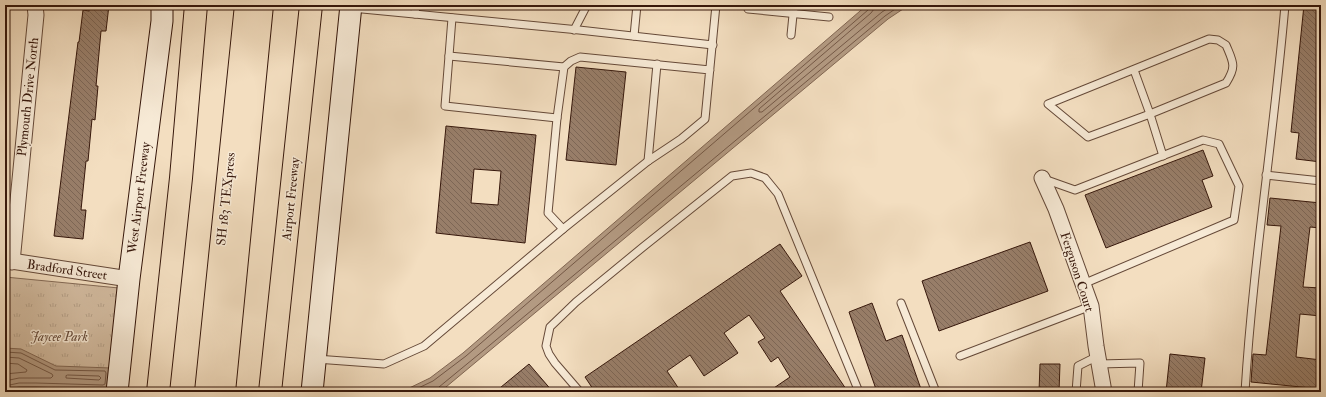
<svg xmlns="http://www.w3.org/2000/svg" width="1326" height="397" viewBox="0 0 1326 397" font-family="'IM FELL Double Pica',serif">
<defs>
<pattern id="grass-tufts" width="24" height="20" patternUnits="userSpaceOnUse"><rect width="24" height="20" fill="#d3bca1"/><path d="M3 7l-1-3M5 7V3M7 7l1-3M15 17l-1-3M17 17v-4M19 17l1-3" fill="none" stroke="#b6a189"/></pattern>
<pattern id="building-back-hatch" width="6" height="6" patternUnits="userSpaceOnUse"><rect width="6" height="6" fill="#987e69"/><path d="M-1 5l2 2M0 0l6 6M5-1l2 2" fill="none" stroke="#7d6655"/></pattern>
</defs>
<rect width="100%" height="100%" fill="#f3dec0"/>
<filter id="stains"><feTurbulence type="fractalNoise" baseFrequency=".005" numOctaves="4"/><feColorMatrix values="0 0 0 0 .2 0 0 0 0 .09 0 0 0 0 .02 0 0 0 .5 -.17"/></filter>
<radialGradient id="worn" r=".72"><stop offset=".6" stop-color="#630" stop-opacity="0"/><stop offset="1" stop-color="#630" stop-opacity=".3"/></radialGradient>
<!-- grass -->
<polygon fill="url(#grass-tufts)" stroke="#846a56" points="5,277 119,288 108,392 5,392"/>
<!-- water -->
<g fill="#b39a82" stroke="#816652">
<polygon points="867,5 909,5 888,19 440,392 401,392 430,378 463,353"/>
<polygon points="5,348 21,349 56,366 111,368 108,390 36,387 19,387 5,390"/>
</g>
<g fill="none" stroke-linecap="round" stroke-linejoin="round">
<!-- shore -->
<g stroke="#745846" stroke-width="1">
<polyline points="874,5 874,9 871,13 759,109 759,112 762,112 882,12 893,5"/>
<polyline points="5,352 21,353 55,370 105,371 106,373 105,384 103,385 36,383 19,383 5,386"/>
<polyline points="5,357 19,358 52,374 53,376 51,378 19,378 5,381"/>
<polyline points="5,363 18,364 27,370 26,372 5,374"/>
<polygon points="68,375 99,376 101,378 99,380 66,378 66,376"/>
<polyline points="410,392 433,381 466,356 868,10 869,5"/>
<polyline points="438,392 439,387 484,350 885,16 901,5"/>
</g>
</g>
<!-- building -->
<g fill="url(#building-back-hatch)" stroke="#36170b" fill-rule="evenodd">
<polygon points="89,5 109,5 106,31 101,31 96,86 98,86 95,120 92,119 88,161 86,161 81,210 86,210 83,239 54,236 78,42 79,42 83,10 89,11"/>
<polygon points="1304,5 1321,5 1321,96 1317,135 1321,135 1321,162 1296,159 1299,133 1291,132"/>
<polygon points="576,67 626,72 616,165 566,160"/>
<path d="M446 126 536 135 525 243 436 233ZM474 169 501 171 498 205 471 203Z"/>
<polygon points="1203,150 1213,176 1202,180 1212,207 1106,248 1085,195"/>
<polygon points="1270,198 1321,203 1321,228 1310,227 1303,287 1321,288 1321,316 1300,314 1296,357 1321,360 1321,389 1251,382 1253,354 1266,355 1281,226 1267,225"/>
<polygon points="1030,242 1048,291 939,331 922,281"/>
<polygon points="780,244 802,276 780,291 848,392 768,392 790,377 778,357 771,362 758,342 765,338 749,315 724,333 738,353 704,376 690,355 667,371 681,392 595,392 585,377"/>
<polygon points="872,303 886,341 902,335 922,392 877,392 849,312"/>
<polygon points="1170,354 1205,358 1201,392 1166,392"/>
<polygon points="529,364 553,392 495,392"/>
<polygon points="1040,364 1060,364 1059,392 1039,392"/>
</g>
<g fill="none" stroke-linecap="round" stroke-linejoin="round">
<!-- lane casing -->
<g stroke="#654938" stroke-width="9">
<g id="lane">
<polyline points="352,8 579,30 713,45"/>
<polyline points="748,9 829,17"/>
<polyline points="415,14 416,5"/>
<polyline points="452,18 445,106 557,118"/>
<polyline points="574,30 587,5"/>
<polyline points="791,35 794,5"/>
<polyline points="634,36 637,5"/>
<polyline points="449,56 564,67"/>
<polyline points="710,70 580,57 571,61 564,67 557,118 548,213 563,229 648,161 681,139 705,119 716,5"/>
<path d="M1134 70 1150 114 1226 83C1237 66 1233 62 1226 45L1218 40 1209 39 1048 104 1088 137 1150 114 1163 156"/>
<polyline points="648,161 657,64"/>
<polyline points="1266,175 1321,181"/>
<polyline points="1044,179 1075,190 1203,140 1219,144 1239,186 1234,220 1083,284"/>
<polyline points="901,303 936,392"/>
<polyline points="960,356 1091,306"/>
<polyline points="316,359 384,364 424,346 563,229"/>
<polyline points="1099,364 1140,363 1138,392"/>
<polyline points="580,392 555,363 549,354 546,346 550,327 576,302 643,247 732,176 751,173 765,178 778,194 859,392"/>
<polyline points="1076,392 1078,366 1098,356"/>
<path d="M1245 392C1253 262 1274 134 1285 5"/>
</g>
</g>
<!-- street casing -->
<g stroke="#654938" stroke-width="17">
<g id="street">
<polyline points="1042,178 1056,209 1091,306 1096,346 1104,392"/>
<polyline points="5,260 129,279"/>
<polyline points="12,262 36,15 35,5"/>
</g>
</g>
<!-- secondary casing -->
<g stroke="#36170b" stroke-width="23">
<g id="secondary">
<polyline points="117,392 129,279 162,21 162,5"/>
<polyline points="312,392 351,5"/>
</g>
</g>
<!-- highway casing -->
<g stroke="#36170b" stroke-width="24">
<g id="highway">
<polyline points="158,392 181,178 196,5"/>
<polyline points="206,392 246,5"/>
<polyline points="224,392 262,5"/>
<polyline points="270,392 311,5"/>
</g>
</g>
<!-- lane -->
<use href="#lane" stroke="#f7ead6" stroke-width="7"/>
<!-- street -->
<use href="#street" stroke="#f7ead6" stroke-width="15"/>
<!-- secondary -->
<use href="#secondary" stroke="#f7ead6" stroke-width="21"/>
<!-- highway -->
<use href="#highway" stroke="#f3dec0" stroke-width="22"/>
</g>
<g text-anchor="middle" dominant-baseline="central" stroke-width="3" stroke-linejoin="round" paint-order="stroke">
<!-- street labels -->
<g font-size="13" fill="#36170b" stroke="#f7ead6">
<text transform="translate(28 97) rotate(-84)">Plymouth Drive North</text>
<text transform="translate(139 198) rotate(-83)">West Airport Freeway</text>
<text transform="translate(226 199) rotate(-84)">SH 183 TEXpress</text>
<text transform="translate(291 199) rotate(-84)">Airport Freeway</text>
<text transform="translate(67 270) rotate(8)">Bradford Street</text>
<text transform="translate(1077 272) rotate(72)">Ferguson Court</text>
</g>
<!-- park labels -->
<g font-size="13" font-style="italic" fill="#654938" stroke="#f7ead6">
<text x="59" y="337">Jaycee Park</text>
</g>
</g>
<!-- margin -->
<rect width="1326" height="397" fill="none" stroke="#f3dec0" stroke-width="20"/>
<rect x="6" y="6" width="1314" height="385" fill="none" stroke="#36170b" stroke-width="2"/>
<rect x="10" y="10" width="1306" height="377" fill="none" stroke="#36170b"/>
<rect width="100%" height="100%" filter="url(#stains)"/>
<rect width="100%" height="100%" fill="url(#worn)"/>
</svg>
